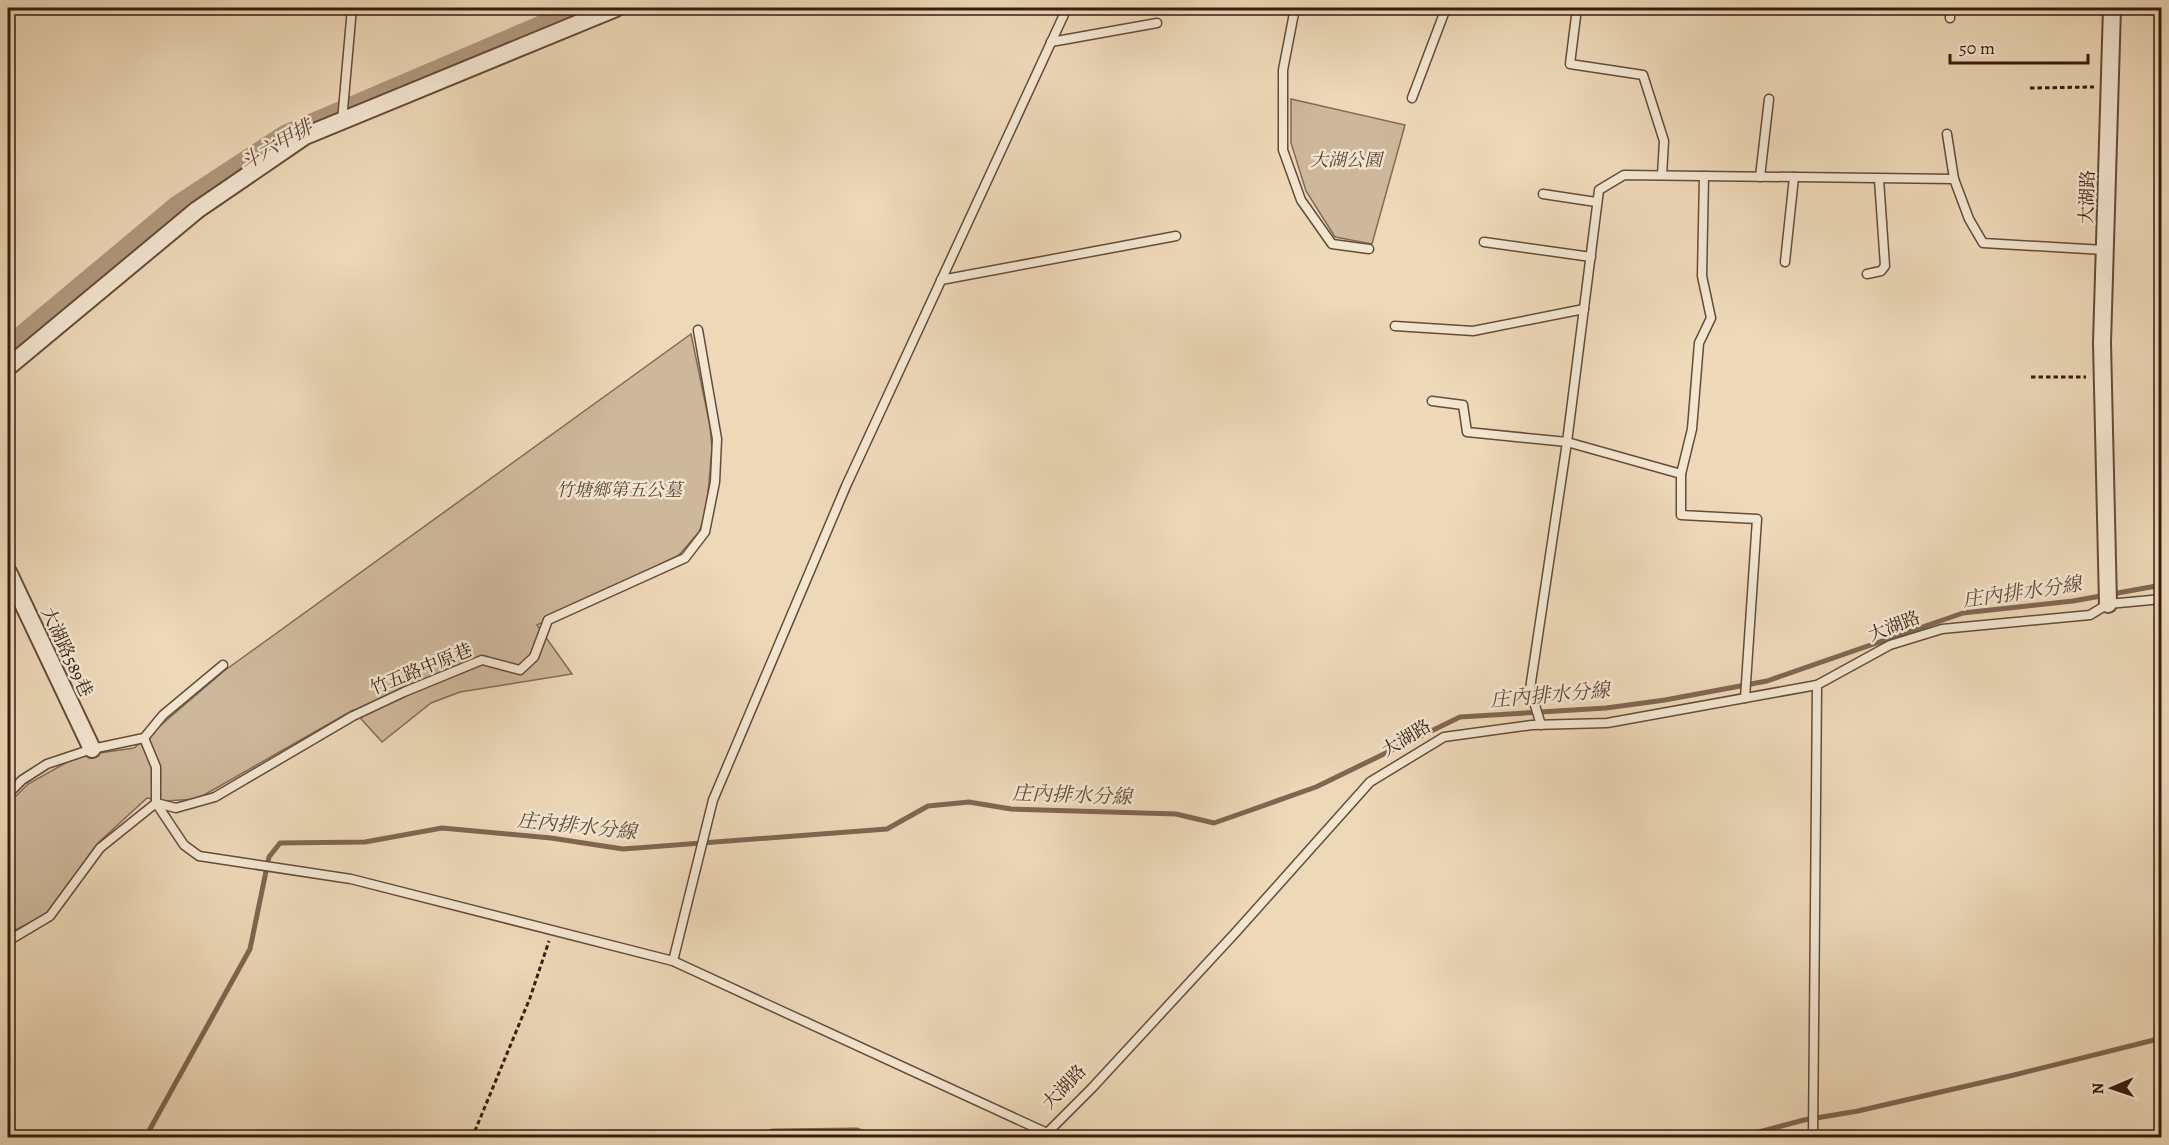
<svg xmlns="http://www.w3.org/2000/svg" width="2169" height="1145" viewBox="0 0 2169 1145" font-family="Alegreya,'Noto Serif TC',serif">
<rect width="100%" height="100%" fill="#edd8b8"/>
<filter id="stains"><feTurbulence type="fractalNoise" baseFrequency=".00333" numOctaves="4"/><feColorMatrix values="0 0 0 0 .2 0 0 0 0 .09 0 0 0 0 .02 0 0 0 .5 -.17"/></filter>
<radialGradient id="worn" r=".72"><stop offset=".6" stop-color="#630" stop-opacity="0"/><stop offset="1" stop-color="#630" stop-opacity=".3"/></radialGradient>
<!-- green -->
<g fill="#ceb89b" stroke="#846a54" stroke-width="1.5">
<polygon points="1291,99 1405,125 1372,244 1335,237 1306,191 1291,143"/>
<polygon points="691,334 710,426 712,449 706,514 699,532 679,555 537,625 572,674 460,692 431,703 382,742 353,710 197,799 165,801 147,798 98,843 48,913 8,934 8,804 28,784 78,756 134,748 224,671"/>
</g>
<g fill="none" stroke-linecap="round" stroke-linejoin="round">
<!-- stream -->
<g stroke="#806651" stroke-width="5">
<polyline points="145,1138 250,949 269,857 280,843 365,842 442,828 551,838 623,849 887,829 928,806 969,802 1011,809 1176,814 1214,823 1316,787 1460,717 1606,708 1665,700 1767,681 1963,613 2073,601 2162,585"/>
<polyline points="740,1138 773,1131 857,1130 881,1138"/>
<polyline points="1736,1138 1804,1120 1858,1111 2010,1076 2162,1038"/>
</g>
<!-- canal -->
<polyline stroke="#b0987e" stroke-width="20" points="8,347 178,205 285,135 582,8"/>
<!-- service casing -->
<g stroke="#664b38" stroke-width="11">
<g id="service">
<polyline points="1295,8 1283,70 1283,150 1301,200 1332,244 1369,249"/>
<polyline points="1577,8 1570,64 1643,75 1664,141 1662,175"/>
<polyline points="1950,8 1950,18"/>
<polyline points="1051,42 1157,23"/>
<polyline points="1412,98 1446,8"/>
<polyline points="342,121 352,8"/>
<polyline points="1947,134 1954,179"/>
<polyline points="1704,176 1702,276 1711,318 1699,343 1692,429 1681,474 1681,515 1757,519 1745,698"/>
<polyline points="1760,177 1769,99"/>
<polyline points="1543,194 1596,202"/>
<polyline points="1484,242 1591,257"/>
<polyline points="1785,262 1794,177"/>
<polyline points="1867,274 1881,271 1885,266 1879,179"/>
<polyline points="941,280 1176,236"/>
<polyline points="1395,326 1473,331 1584,309"/>
<polyline points="1432,401 1463,405 1467,432 1567,442 1681,474"/>
<polyline points="1541,725 1530,689 1567,442 1599,190 1624,175 1954,179 1969,219 1983,243 2104,250"/>
<polyline points="144,738 156,767 156,803 184,845 199,856 351,879 673,961 1047,1133"/>
<polyline points="8,794 22,780 47,764 92,749 144,738 163,715 223,665"/>
<polyline points="8,941 50,916 100,848 156,803 176,808 215,797 353,716 404,692 482,660 520,670 534,657 548,620 685,558 705,532 715,482 717,439 698,330"/>
<polyline points="673,961 713,800 846,486 1067,8"/>
<polyline points="1042,1138 1092,1088 1236,932 1370,782 1444,737 1532,725 1607,723 1817,685 1890,645 1942,629 2090,615 2108,604 2162,599"/>
<polyline points="1813,1138 1817,685"/>
</g>
</g>
<!-- minor casing -->
<g stroke="#664b38" stroke-width="20">
<g id="minor">
<polyline points="8,367 197,210 305,136 616,8"/>
<polyline points="8,572 92,749"/>
<polyline points="2108,604 2102,343 2112,8"/>
</g>
</g>
<!-- path -->
<g stroke="#391c0e" stroke-width="3" stroke-dasharray="4.5 3" stroke-linecap="butt">
<polyline points="2030,88 2094,87"/>
<polyline points="2031,377 2086,377"/>
<polyline points="472,1138 530,998 549,941"/>
</g>
<!-- service -->
<use href="#service" stroke="#f3e6d1" stroke-width="8"/>
<!-- minor -->
<use href="#minor" stroke="#f3e6d1" stroke-width="16"/>
</g>
<g text-anchor="middle" dominant-baseline="central" stroke-width="5" stroke-linejoin="round" paint-order="stroke">
<!-- park labels -->
<g font-size="18" font-style="italic" fill="#5e4331" stroke="#f3e6d1">
<text x="1346" y="160">大湖公園</text>
<text x="619" y="490">竹塘鄉第五公墓</text>
</g>
<!-- street labels -->
<g font-size="18" fill="#391c0e" stroke="#f3e6d1">
<text transform="translate(2087 197) rotate(-88)">大湖路</text>
<text transform="translate(1894 626) rotate(-21)">大湖路</text>
<text transform="translate(67 652) rotate(65)">大湖路589巷</text>
<text transform="translate(421 669) rotate(-22)">竹五路中原巷</text>
<text transform="translate(1406 738) rotate(-31)">大湖路</text>
<text transform="translate(1064 1087) rotate(-46)">大湖路</text>
</g>
<!-- water labels -->
<g font-size="20" font-style="italic" fill="#634735" stroke="#f3e6d1">
<text transform="translate(276 145) rotate(-30)">斗六甲排</text>
<text transform="translate(2022 592) rotate(-8)">庄內排水分線</text>
<text transform="translate(1550 695) rotate(-5)">庄內排水分線</text>
<text transform="translate(1072 795) rotate(2)">庄內排水分線</text>
<text transform="translate(577 826) rotate(6)">庄內排水分線</text>
</g>
</g>
<!-- margin -->
<rect width="2169" height="1145" fill="none" stroke="#edd8b8" stroke-width="30"/>
<rect x="9" y="9" width="2151" height="1127" fill="none" stroke="#391c0e" stroke-width="3"/>
<rect x="15" y="15" width="2139" height="1115" fill="none" stroke="#391c0e" stroke-width="1.5"/>
<!-- north arrow -->
<g transform="translate(2112 1088) rotate(268)" stroke="#f3e6d1" stroke-width="4.5" paint-order="stroke">
<path d="M0-4.5L10 22L0 15L-10 22Z" fill="#391c0e"/>
<text y="-9" font-size="16" font-weight="bold" text-anchor="middle" fill="#391c0e">N</text>
</g>
<!-- scale -->
<path d="M1950 54v9h138v-9" fill="none" stroke="#391c0e" stroke-width="3"/>
<text x="1959" y="54" font-size="18" fill="#391c0e" stroke="#f3e6d1" stroke-width="4.5" paint-order="stroke">50 m</text>
<rect width="100%" height="100%" filter="url(#stains)"/>
<rect width="100%" height="100%" fill="url(#worn)"/>
</svg>
